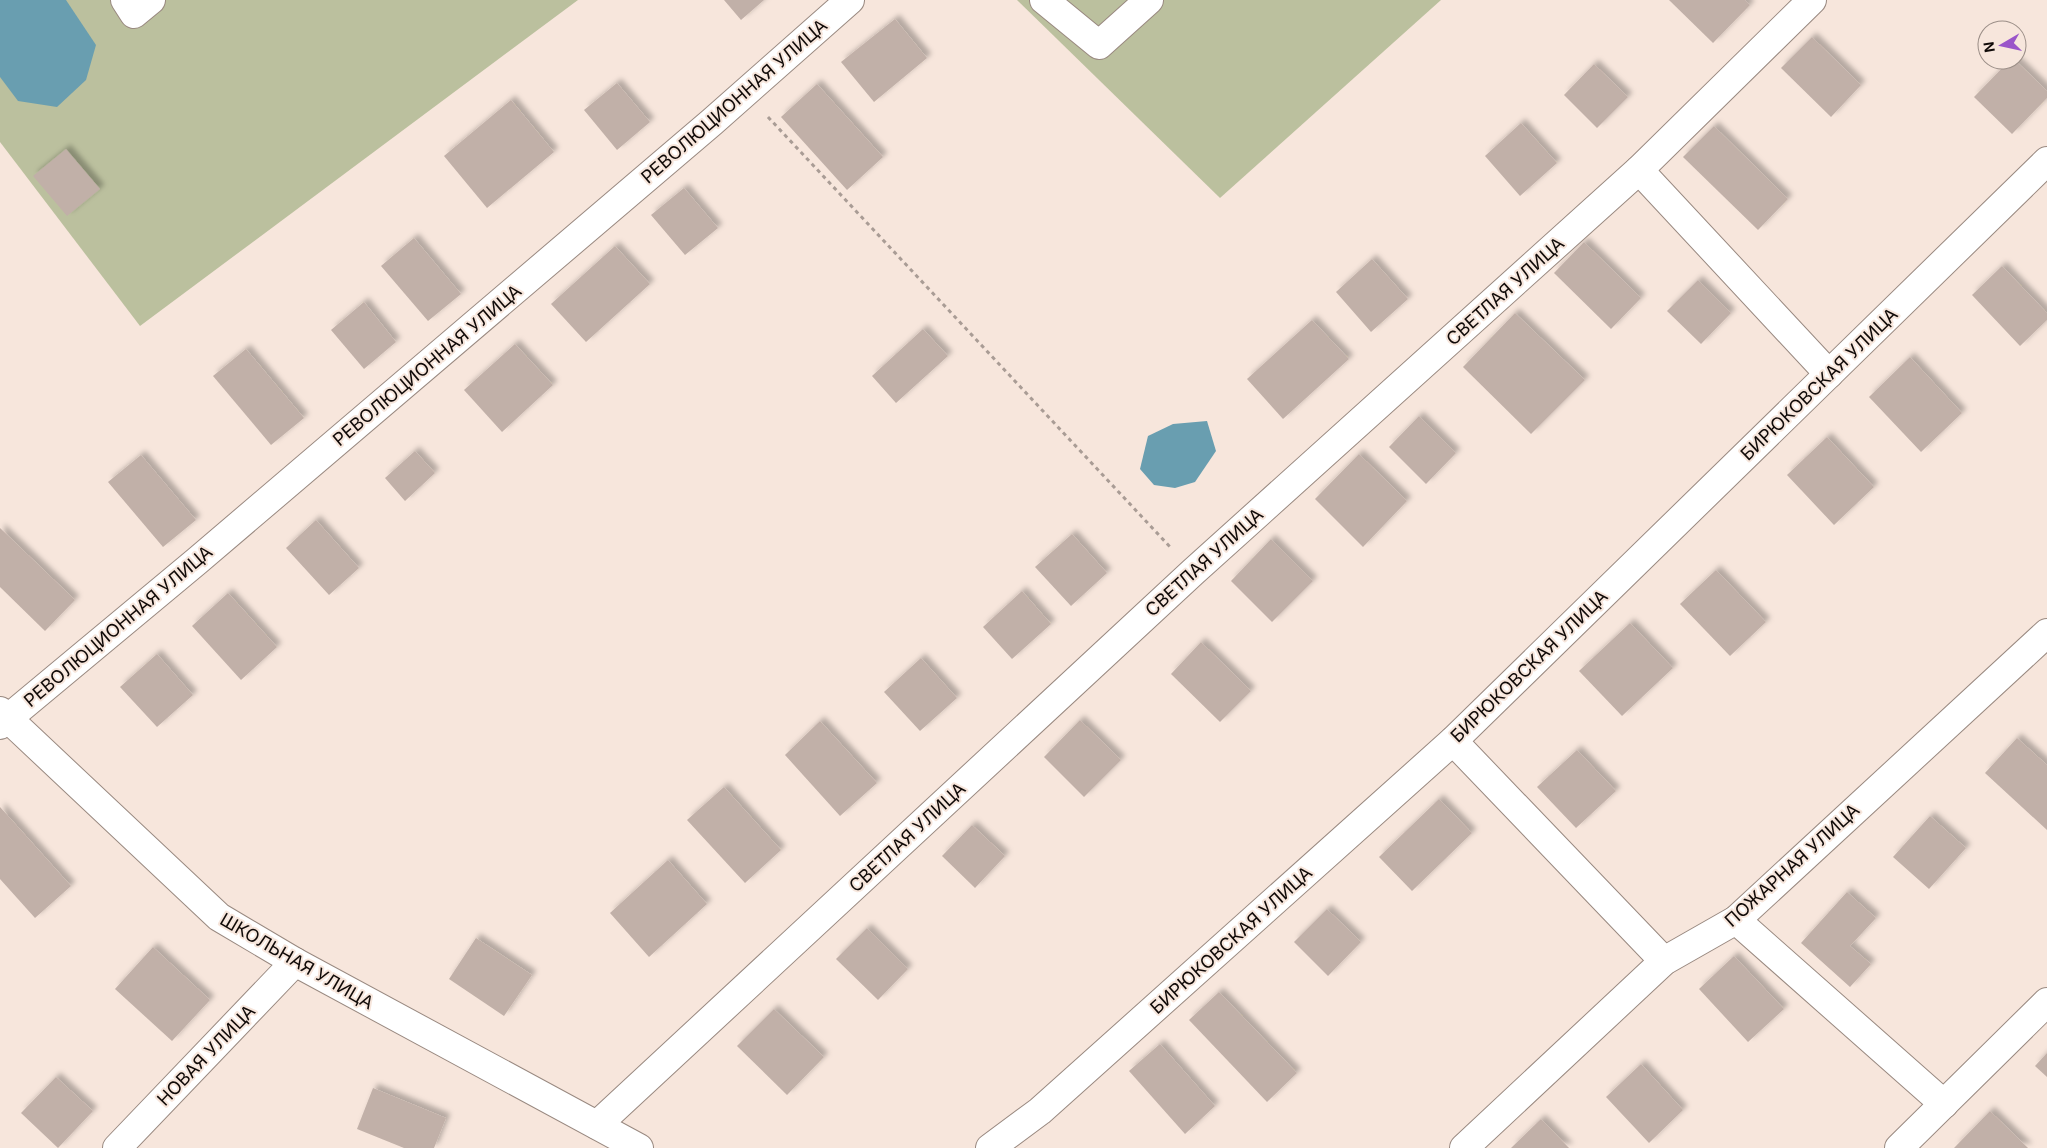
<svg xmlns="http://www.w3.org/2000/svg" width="2047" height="1148" viewBox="0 0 2047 1148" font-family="Inter,sans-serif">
<defs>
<filter id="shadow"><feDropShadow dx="4.5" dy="-4.5" stdDeviation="2.5" flood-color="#0004"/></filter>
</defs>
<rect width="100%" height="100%" fill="#f7e6dc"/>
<!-- green -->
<g fill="#bbc09e">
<polygon points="0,0 578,0 140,326 0,142"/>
<polygon points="1017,0 1441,0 1220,198"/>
</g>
<!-- water -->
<g fill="#699eb0">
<polygon points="0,0 66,0 96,45 86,80 57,107 18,101 0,77"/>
<polygon points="1207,421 1216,451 1195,482 1175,488 1154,485 1140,469 1148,436 1173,424"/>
</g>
<!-- building -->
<g fill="#c1b0a8" filter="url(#shadow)">
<polygon points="724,0 764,0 741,20"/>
<polygon points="1669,0 1745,0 1750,5 1713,43"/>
<polygon points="895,19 927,58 874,102 841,62"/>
<polygon points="1812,37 1861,85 1831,117 1781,68"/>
<polygon points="2010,60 2015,60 2047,91 2047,98 2012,134 1974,97"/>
<polygon points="1594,64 1628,97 1597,128 1564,95"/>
<polygon points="617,83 650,122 617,150 584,110"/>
<polygon points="817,84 883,157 847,190 781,117"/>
<polygon points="511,100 554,152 487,208 444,156"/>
<polygon points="1521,123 1557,163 1520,196 1485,156"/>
<polygon points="1714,126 1788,199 1758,230 1683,157"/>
<polygon points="66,149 100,189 67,216 33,176"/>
<polygon points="684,188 718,228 685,255 651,215"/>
<polygon points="414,238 461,294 428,321 381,266"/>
<polygon points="1584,242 1641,298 1611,329 1554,273"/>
<polygon points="615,246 650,284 586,342 551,304"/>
<polygon points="1372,259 1408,299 1371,332 1336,292"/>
<polygon points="2002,266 2047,313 2047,320 2020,346 1972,295"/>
<polygon points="1698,280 1731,313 1701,344 1667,311"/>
<polygon points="364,302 396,342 364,369 331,330"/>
<polygon points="1515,313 1585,380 1531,434 1463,367"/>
<polygon points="1312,320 1349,359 1283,419 1247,379"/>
<polygon points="923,329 948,356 896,403 872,376"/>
<polygon points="515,344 553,385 502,432 464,390"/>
<polygon points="246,349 304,418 271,445 213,376"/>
<polygon points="1910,357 1962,413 1921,452 1869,397"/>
<polygon points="1419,416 1456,453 1426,484 1389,447"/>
<polygon points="1827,437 1874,487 1834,525 1787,475"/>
<polygon points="415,451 435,473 405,501 385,478"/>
<polygon points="1359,454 1407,501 1363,547 1315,499"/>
<polygon points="141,455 196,520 163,547 108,482"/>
<polygon points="316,520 359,568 329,595 286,548"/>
<polygon points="0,528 75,600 45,631 0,587"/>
<polygon points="1072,534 1107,573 1071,606 1035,567"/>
<polygon points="1271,539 1313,581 1272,622 1231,581"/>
<polygon points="1716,570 1766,622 1730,656 1680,604"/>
<polygon points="1022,591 1051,624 1012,659 983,627"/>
<polygon points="228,593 277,647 241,680 192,626"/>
<polygon points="1630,623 1673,668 1622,716 1579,671"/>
<polygon points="1201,642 1251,691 1220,722 1171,674"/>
<polygon points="157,654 193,695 157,727 120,687"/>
<polygon points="921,658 957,698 920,731 884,692"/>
<polygon points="1080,720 1121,760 1084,797 1044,757"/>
<polygon points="820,721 877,783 840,816 785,755"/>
<polygon points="2017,738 2047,765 2047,830 1985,773"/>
<polygon points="1577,750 1616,791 1576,828 1537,787"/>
<polygon points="724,787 781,850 745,883 687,820"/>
<polygon points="1439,799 1472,833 1412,891 1379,857"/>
<polygon points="0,807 71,886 35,918 0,879"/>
<polygon points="1930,816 1966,848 1929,889 1893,857"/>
<polygon points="972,825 1005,856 975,888 942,856"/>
<polygon points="668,860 707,904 649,957 610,913"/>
<polygon points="1847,892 1876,918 1850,946 1871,964 1850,987 1801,943"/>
<polygon points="1327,909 1361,942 1328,976 1294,942"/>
<polygon points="867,928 908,969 878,1000 836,959"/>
<polygon points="476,938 532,975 504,1016 449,979"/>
<polygon points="153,947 210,1000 172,1041 115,989"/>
<polygon points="1734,956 1784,1009 1748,1042 1699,989"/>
<polygon points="1219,992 1297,1073 1267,1102 1189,1020"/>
<polygon points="774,1009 824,1057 787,1095 737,1046"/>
<polygon points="1160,1044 1215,1106 1185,1134 1129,1071"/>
<polygon points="2047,1053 2047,1077 2035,1066"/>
<polygon points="1641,1064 1683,1110 1649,1143 1606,1097"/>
<polygon points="56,1077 93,1111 58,1148 21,1113"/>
<polygon points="373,1088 446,1118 434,1148 404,1148 357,1129"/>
<polygon points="1990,1111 2028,1148 1954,1148"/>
<polygon points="1541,1119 1569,1148 1511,1148"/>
</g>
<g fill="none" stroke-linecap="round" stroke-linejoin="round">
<!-- minor casing -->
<g stroke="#998980" stroke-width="30">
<g id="minor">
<polyline points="125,0 134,14 151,0"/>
<polyline points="1044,0 1099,45 1149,0"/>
<polyline points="1639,170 1829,374"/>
<polyline points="0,711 219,917 295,962 639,1148"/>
<polyline points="0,725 197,561 712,122 850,0"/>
<polyline points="1453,741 1664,961"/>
<polyline points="1736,920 1944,1104"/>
<polyline points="597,1125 1193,572 1639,170 1812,0"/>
<polyline points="117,1148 295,962"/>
<polyline points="990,1148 1040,1111 1453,741 2047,161"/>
<polyline points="1464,1148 1664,961 1736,920 2047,633"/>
<polyline points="1899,1148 2047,1002"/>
</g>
</g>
<!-- path -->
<polyline stroke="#a99c95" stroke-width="3" stroke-dasharray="4 4" stroke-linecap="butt" points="768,117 1172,549"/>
<!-- minor -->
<use href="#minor" stroke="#fff" stroke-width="28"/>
</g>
<g text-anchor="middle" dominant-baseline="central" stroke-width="4" stroke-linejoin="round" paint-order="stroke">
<!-- street labels -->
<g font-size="18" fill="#100a08" stroke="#f7e6dc">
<text transform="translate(734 101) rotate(-41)">РЕВОЛЮЦИОННАЯ УЛИЦА</text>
<text transform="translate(1505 291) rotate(-42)">СВЕТЛАЯ УЛИЦА</text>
<text transform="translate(427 365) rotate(-40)">РЕВОЛЮЦИОННАЯ УЛИЦА</text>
<text transform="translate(1819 384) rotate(-44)">БИРЮКОВСКАЯ УЛИЦА</text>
<text transform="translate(1204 562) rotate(-42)">СВЕТЛАЯ УЛИЦА</text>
<text transform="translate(118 626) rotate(-40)">РЕВОЛЮЦИОННАЯ УЛИЦА</text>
<text transform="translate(1529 666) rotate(-44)">БИРЮКОВСКАЯ УЛИЦА</text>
<text transform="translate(907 837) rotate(-43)">СВЕТЛАЯ УЛИЦА</text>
<text transform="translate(1792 865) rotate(-42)">ПОЖАРНАЯ УЛИЦА</text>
<text transform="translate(1231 940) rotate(-42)">БИРЮКОВСКАЯ УЛИЦА</text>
<text transform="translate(297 961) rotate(30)">ШКОЛЬНАЯ УЛИЦА</text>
<text transform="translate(206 1055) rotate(-46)">НОВАЯ УЛИЦА</text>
</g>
</g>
<!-- north arrow -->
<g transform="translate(2002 45) rotate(261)"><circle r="24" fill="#f7e6dc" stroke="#9b8e87"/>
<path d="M0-4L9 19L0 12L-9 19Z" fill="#9a55c9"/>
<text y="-8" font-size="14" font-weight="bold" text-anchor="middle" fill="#100a08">N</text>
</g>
</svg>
